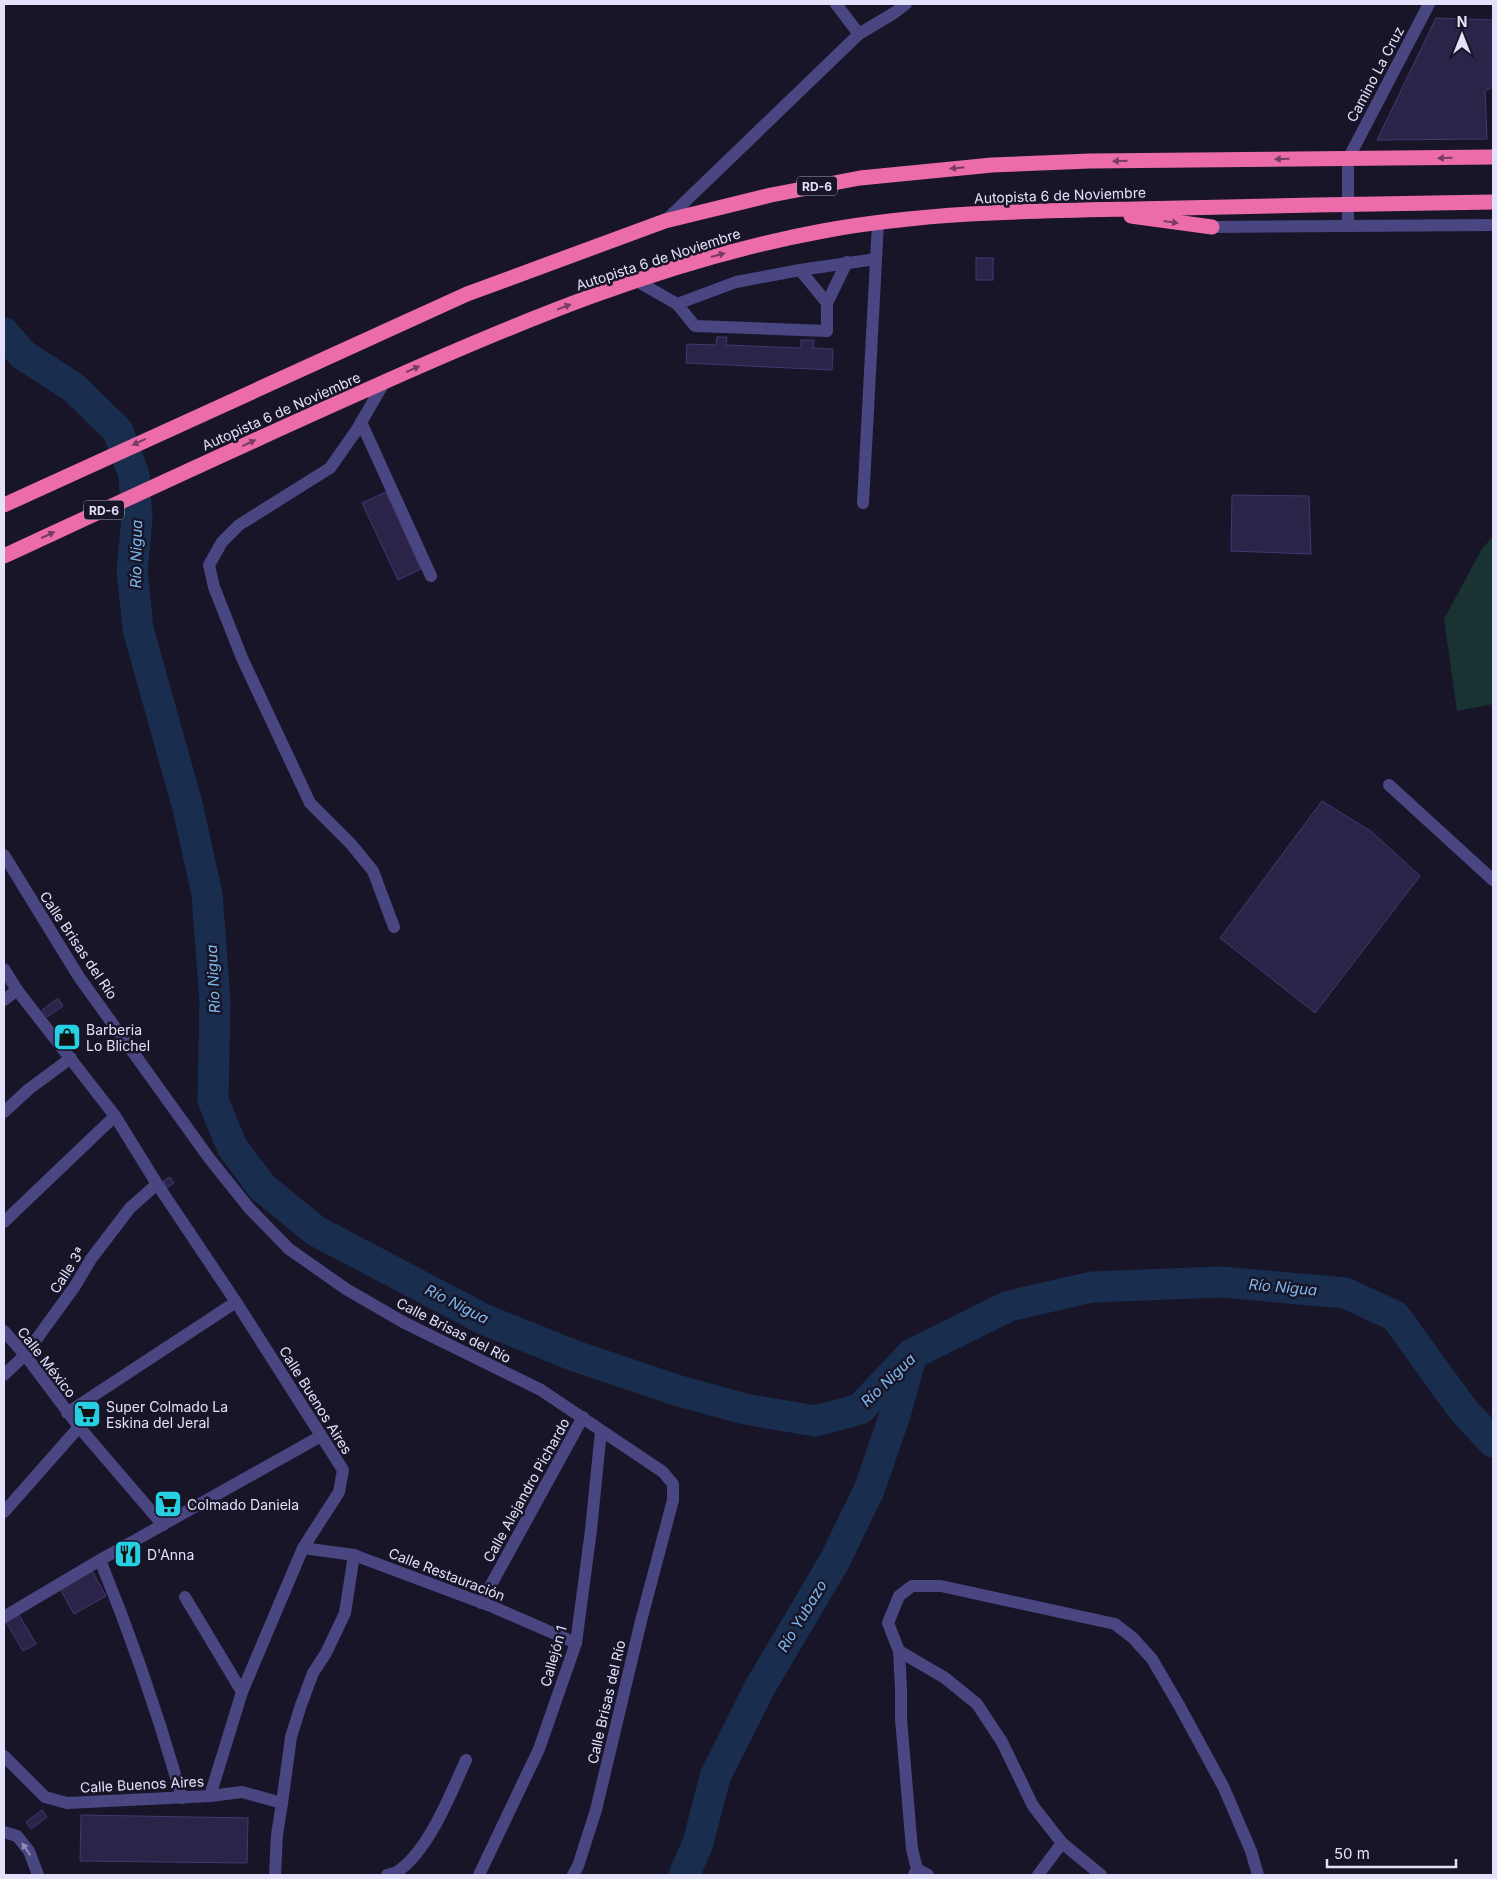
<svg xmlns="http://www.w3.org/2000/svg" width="1497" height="1879" viewBox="0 0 1497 1879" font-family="Inter,sans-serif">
<rect width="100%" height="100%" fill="#181529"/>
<!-- green -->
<polygon fill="#193332" points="1493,536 1493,704 1457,711 1444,619 1482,549"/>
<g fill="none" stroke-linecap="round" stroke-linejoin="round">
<!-- river -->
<g stroke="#192e4e" stroke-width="31">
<polyline points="4,333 23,355 73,387 118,431 134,475 137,519 132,570 138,629 187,804 207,894 215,1002 213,1100 232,1147 262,1187 316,1231 483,1319 575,1356 676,1390 745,1409 815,1421 860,1409 912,1354 1009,1306 1092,1287 1221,1282 1345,1293 1395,1316 1464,1411 1493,1442"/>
<polyline points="684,1875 698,1843 715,1777 760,1687 834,1562 869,1490 895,1415 911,1357"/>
</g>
</g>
<!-- building -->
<g fill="#2b2348" stroke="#443871">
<polygon points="1436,18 1493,20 1493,87 1485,91 1487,139 1377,140"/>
<rect x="976" y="258" width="17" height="22"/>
<polygon points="717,337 727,337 726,345 801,348 801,340 814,340 813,348 833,349 832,370 686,363 687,344 716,345"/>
<polygon points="386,492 421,569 398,580 362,503"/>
<polygon points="1232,495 1309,496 1311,554 1231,551"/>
<polygon points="1322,801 1372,832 1420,876 1315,1013 1220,938"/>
<polygon points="58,998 63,1006 47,1017 42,1010"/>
<polygon points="69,1031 73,1038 66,1043 61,1036"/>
<polygon points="170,1177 174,1183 167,1188 163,1181"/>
<polygon points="87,1405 95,1418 86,1423 79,1411"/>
<polygon points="170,1497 176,1504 166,1511 161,1504"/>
<polygon points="90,1567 106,1596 74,1614 58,1585"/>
<polygon points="18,1613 36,1644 23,1651 5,1620"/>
<polygon points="42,1810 47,1817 31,1829 26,1822"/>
<polygon points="81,1815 248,1818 247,1863 80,1861"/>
</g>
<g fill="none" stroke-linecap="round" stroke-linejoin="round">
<!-- minor -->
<g stroke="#494682" stroke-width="12">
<polyline points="836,4 859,34"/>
<polyline points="665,221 859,34 894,13 906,4"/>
<polyline points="1348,226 1348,159 1429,4"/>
<polyline points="1212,227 1493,225"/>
<polyline points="637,281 677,304 695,326 827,331 827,303 800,270"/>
<polyline points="827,303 847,262"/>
<polyline points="677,304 736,282 800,270 876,259"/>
<polyline points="385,381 356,431 330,468 239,525 222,542 209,565 214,587 242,658 310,803 351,844 373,871 394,927"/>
<polyline points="361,422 431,576"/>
<polyline points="863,503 878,223"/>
<polyline points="1389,785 1493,880"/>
<polyline points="4,855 79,977 209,1158 249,1208 289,1249 346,1289 403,1322 541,1390 663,1472 673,1484 673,1500 641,1621 596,1810 578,1866 573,1875"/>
<polyline points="4,969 17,990 115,1116 157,1184 236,1302 343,1470 339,1492 303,1548 242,1692 210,1796 67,1803 45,1797 4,1756"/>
<polyline points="4,1000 17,990"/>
<polyline points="4,1112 29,1089 71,1058"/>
<polyline points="4,1222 115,1116"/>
<polyline points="4,1331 25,1355 79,1427 163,1525"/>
<polyline points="4,1375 25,1355 75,1286 91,1259 130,1208 157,1184"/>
<polyline points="67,1413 236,1302"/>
<polyline points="4,1512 79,1427"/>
<polyline points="303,1548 354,1555 493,1607 576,1643"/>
<path d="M100 1560C132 1638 159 1717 182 1798"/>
<polyline points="185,1597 242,1692"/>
<polyline points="481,1603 583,1417"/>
<polyline points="4,1617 100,1560 321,1436"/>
<polyline points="899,1651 945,1678 977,1704 1002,1742 1033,1806 1062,1843 1101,1875"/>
<polyline points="210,1796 242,1792 282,1803 277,1835 275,1875"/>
<polyline points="282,1803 291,1737 301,1705 313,1673 326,1653 345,1613 354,1555"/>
<polyline points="4,1832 17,1836 29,1851 38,1875"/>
<polyline points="917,1869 928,1875"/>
<path d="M387 1875C392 1874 398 1872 401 1869 430 1847 451 1793 466 1760"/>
<polyline points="479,1875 539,1749 576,1643 591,1530 601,1431"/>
<polyline points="914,1875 917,1869 912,1849 901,1719 901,1689 899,1651 888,1623 899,1596 912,1586 941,1586 1115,1624 1133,1638 1152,1659 1180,1707 1224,1788 1251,1851 1258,1875"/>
<polyline points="1038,1875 1062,1843"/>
</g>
<!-- highway -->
<g stroke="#eb6ca9" stroke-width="15">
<polyline points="1131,216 1212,227"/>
<polyline points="4,505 467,294 665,221 771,195 860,178 992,165 1090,161 1493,157"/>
<path d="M4 556C127 499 249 442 373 387 518 322 666 260 823 231 926 212 1029 211 1134 209 1254 206 1373 204 1493 202"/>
</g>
</g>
<!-- one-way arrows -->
<defs><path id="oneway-solid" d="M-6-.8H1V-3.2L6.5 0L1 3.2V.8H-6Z" transform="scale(1.25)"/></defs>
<g fill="#773c63">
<use href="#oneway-solid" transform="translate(1445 158) rotate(179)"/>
<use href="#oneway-solid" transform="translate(1282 159) rotate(179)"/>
<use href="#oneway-solid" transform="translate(1120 161) rotate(179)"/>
<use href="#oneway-solid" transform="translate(957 168) rotate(174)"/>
<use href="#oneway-solid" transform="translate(1171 222) rotate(8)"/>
<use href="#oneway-solid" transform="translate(718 255) rotate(-15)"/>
<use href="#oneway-solid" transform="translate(564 307) rotate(-21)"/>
<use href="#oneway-solid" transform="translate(413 369) rotate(-24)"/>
<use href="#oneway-solid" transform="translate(139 442) rotate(155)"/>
<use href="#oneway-solid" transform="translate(249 443) rotate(-25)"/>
<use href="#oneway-solid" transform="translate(48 535) rotate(-25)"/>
</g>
<use fill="#8f8cb8" href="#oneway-solid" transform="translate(26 1849) rotate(-124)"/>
<!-- icons -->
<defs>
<g id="shop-square" transform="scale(1.4375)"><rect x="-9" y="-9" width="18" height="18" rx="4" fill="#26cfe2" stroke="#181529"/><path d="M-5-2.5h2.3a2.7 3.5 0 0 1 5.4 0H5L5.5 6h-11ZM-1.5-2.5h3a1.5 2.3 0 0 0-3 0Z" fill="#111"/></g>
<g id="supermarket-square" transform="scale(1.4375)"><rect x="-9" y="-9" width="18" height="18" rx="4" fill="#26cfe2" stroke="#181529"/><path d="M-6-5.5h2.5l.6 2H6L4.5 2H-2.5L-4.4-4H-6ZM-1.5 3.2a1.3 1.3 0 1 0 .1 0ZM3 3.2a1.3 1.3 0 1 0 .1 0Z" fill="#111"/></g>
<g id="restaurant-square" transform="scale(1.4375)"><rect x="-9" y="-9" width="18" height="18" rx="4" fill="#26cfe2" stroke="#181529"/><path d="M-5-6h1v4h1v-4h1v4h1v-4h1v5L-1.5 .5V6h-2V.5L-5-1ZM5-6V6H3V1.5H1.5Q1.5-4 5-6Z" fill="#111"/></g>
</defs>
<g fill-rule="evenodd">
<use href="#shop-square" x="67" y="1037"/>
<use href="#supermarket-square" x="87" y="1414"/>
<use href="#supermarket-square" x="168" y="1504"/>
<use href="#restaurant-square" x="128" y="1554"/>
</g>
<g text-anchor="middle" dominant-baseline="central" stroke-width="5" stroke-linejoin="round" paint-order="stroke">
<!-- shield labels -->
<g fill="#181529" stroke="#a7a4bc" stroke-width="1">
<rect x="797" y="176.5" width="40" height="19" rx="4"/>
<rect x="84" y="500.5" width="40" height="19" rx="4"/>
</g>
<g font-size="12" font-weight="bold" fill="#e4e1fb">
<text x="817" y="186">RD-6</text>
<text x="104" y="510">RD-6</text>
</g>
<!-- street labels -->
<g font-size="14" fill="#e4e1fb" stroke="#181529">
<text transform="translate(1375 74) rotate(-62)">Camino La Cruz</text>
<text transform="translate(1060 195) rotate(-2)">Autopista 6 de Noviembre</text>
<text transform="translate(658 259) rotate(-18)">Autopista 6 de Noviembre</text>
<text transform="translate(281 411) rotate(-24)">Autopista 6 de Noviembre</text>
<text transform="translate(79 945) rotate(56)">Calle Brisas del Río</text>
<text transform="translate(67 1270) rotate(-57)">Calle 3ª</text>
<text transform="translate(454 1330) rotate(27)">Calle Brisas del Río</text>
<text transform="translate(47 1362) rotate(52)">Calle México</text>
<text transform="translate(316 1400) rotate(58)">Calle Buenos Aires</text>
<text transform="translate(526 1490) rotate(-61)">Calle Alejandro Pichardo</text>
<text transform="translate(447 1574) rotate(21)">Calle Restauración</text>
<text transform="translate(553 1656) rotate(-74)">Callejón 1</text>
<text transform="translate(606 1702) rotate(-77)">Calle Brisas del Río</text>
<text transform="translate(142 1784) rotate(-3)">Calle Buenos Aires</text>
</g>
<!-- poi labels -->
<g font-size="14" fill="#e4e1fb" stroke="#181529" text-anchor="start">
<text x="86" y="1029">Barberia<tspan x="86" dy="16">Lo Blichel</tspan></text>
<text x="106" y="1406">Super Colmado La<tspan x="106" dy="16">Eskina del Jeral</tspan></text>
<text x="187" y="1504">Colmado Daniela</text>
<text x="147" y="1554">D'Anna</text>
</g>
<!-- water labels -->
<g font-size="15" font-style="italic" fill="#7db9ed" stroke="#181529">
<text transform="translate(136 554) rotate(-89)">Río Nigua</text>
<text transform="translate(213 979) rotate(-93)">Río Nigua</text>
<text transform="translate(1283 1287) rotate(5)">Río Nigua</text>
<text transform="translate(457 1304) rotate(27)">Río Nigua</text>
<text transform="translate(888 1380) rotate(-44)">Río Nigua</text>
<text transform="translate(802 1616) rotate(-59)">Río Yubazo</text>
</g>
</g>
<!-- border -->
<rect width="1497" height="1879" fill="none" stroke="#e4e1fb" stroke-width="10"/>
<!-- north arrow -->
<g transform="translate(1462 35)" stroke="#181529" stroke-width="4" paint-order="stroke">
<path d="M0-4L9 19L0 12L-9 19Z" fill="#e4e1fb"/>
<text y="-8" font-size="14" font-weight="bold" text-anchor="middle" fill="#e4e1fb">N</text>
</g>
<!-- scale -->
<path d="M1327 1859v8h129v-8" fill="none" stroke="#e4e1fb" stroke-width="2.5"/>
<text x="1334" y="1859" font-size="15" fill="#e4e1fb" stroke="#181529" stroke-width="4" paint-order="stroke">50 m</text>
</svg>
